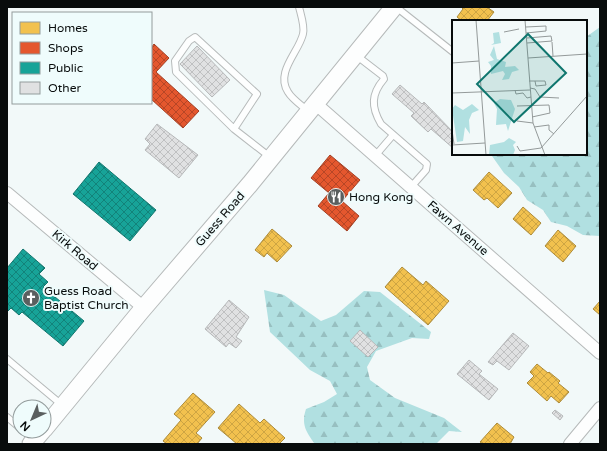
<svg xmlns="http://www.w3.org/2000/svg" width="607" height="451" viewBox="0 0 607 451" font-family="'Varela Round',sans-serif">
<defs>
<pattern id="forest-firs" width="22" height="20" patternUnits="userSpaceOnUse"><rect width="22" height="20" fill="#b1e0e1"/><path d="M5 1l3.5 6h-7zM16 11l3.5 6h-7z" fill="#97bfc0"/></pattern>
<pattern id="homes-cross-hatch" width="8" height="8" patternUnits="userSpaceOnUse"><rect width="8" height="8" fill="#f2c14e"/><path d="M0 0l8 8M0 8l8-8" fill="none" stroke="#cea543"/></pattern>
<pattern id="shops-cross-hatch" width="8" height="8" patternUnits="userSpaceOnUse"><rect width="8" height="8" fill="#e4572e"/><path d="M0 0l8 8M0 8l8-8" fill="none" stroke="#b74626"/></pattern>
<pattern id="public-cross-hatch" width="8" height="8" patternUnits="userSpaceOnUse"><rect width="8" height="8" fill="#17a398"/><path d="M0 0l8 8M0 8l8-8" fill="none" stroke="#13837a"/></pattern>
<pattern id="building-cross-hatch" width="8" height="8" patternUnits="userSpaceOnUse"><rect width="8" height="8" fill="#e0e1e2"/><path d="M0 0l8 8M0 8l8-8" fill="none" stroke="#bfc0c1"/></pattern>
</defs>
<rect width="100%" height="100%" fill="#f2f9f9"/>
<!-- forest -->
<g fill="url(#forest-firs)">
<polygon points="600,27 600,236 583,235 567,226 551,222 543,210 527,200 519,187 504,173 492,156 492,154 586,154 586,37"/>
<path d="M264 290 284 295 321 321 336 315 364 291 380 292 431 332 429 339 412 338 376 351 367 367 370 380 395 398 444 418 462 432 449 431 436 444H315C306 432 301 424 306 409L324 402 337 394 330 381 310 370 270 332Z"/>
</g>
<!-- homes -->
<g fill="url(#homes-cross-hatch)" stroke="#ac8b3a">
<polygon points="461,7 487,7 494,12 487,21 462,21 457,17 463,9"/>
<polygon points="489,172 512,193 498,208 487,198 484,200 473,190"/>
<polygon points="523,207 541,223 531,235 513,219"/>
<polygon points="272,229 292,246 277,262 267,253 264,257 255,250"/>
<polygon points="558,230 576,246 563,262 545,246"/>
<polygon points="402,267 423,285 426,281 449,301 428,325 385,287"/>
<polygon points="600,301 600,315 593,309"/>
<polygon points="537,364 548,373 549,372 560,381 558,383 569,392 559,403 551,396 547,401 527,383 534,376 530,372"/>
<polygon points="193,393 215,412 196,433 202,438 197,444 167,444 163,441 181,420 174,414"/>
<polygon points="239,404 260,423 264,419 285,438 279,444 248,444 246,442 244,444 237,444 218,428"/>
<polygon points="497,423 514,437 510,444 483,444 480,442"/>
</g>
<!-- shops -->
<g fill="url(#shops-cross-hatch)" stroke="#a24024">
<polygon points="154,44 169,58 156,72 199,111 183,128 151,99 151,48"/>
<polygon points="330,155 360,180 342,201 359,216 347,231 318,206 329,193 311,178"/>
</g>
<!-- public -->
<g fill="url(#public-cross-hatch)" stroke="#12766e">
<polygon points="99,162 156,210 130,241 73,194"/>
<polygon points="23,249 45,268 39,274 48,282 43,287 84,321 63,346 22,312 19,315 11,308 7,312 7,268"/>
</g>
<!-- building -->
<g fill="url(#building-cross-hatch)" stroke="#b6b8b9">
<polygon points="197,46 230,80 212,97 180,64"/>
<polygon points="400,85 422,104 424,102 453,132 453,148 431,129 428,132 411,116 414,113 392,94"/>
<polygon points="157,124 198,155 179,178 145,150 150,144 145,139"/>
<polygon points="229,300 249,317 236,337 242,341 236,348 229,343 226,347 205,329"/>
<polygon points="360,330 378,347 368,357 350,341"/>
<polygon points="513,333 529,346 509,370 497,361 493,365 488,362"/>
<polygon points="469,360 482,371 479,374 498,389 489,400 457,374"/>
<polygon points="555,410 563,416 560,420 552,413"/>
</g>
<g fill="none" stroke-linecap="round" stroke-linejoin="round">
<!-- lane casing -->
<g stroke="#b6baba" stroke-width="8">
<g id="lane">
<path d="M299 7C301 15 305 27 303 34 299 52 275 72 288 92 292 99 301 105 308 111"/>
<polyline points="396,7 453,52"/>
<path d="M357 56 383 76 384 79C371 94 371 107 381 124L427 164 426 170 411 187"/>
<polyline points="234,129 257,94 195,37 189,41 175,61 176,72 234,129 270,157"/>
<polyline points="375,156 393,135"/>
<polyline points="7,359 62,405"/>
<polyline points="7,417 20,428"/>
<polyline points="24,431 33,439"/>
</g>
</g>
<!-- street casing -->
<g stroke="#b6baba" stroke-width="14">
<g id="street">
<polyline points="316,104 600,353"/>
<polyline points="7,193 144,308"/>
<polyline points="570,444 600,408"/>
</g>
</g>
<!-- secondary casing -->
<g stroke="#b6baba" stroke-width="19">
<g id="secondary">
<polyline points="44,429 141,311 250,184 394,7"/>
<polyline points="31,444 42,431"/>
</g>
</g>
<!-- lane -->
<use href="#lane" stroke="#fdfefe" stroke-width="6"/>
<!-- street -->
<use href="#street" stroke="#fdfefe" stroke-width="12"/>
<!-- secondary -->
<use href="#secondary" stroke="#fdfefe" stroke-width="17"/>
</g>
<!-- icons -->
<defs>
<g id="restaurant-disc" transform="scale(0.9)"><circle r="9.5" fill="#5a5f5f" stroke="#effcfc"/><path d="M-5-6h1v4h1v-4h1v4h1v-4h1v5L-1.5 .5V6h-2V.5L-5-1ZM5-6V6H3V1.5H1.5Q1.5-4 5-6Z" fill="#fff"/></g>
<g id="church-disc" transform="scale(0.9)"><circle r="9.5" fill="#5a5f5f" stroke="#effcfc"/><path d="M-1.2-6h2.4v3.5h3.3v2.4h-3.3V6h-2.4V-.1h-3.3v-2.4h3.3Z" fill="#fff"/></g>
</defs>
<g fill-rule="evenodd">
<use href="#restaurant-disc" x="336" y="197"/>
<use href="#church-disc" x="31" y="298"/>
</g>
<g text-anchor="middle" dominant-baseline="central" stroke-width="4" stroke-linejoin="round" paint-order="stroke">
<!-- poi labels -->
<g font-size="12" fill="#080c0c" stroke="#effcfc" text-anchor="start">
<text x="349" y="197">Hong Kong</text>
<text x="44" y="291">Guess Road<tspan x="44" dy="14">Baptist Church</tspan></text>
</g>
<!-- street labels -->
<g font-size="12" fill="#080c0c" stroke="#effcfc">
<text transform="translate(220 219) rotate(-49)">Guess Road</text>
<text transform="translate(458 228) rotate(41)">Fawn Avenue</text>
<text transform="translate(75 250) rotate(40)">Kirk Road</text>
</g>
</g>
<!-- overview -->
<g transform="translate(452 20)">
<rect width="135" height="135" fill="#f2f9f9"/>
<path d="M47 12 49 23 39 25 42 23 41 13ZM42 26 45 39 54 42 53 47 63 46 67 50 60 52 57 59 50 60 53 54 51 51 39 54V46L36 42 42 40 38 35ZM48 79 59 80 63 89 56 111 54 104 44 105 45 89 42 83ZM20 84 27 90 20 93 17 100 18 114 13 107 11 121 5 122 0 89 3 85 11 90ZM57 118 64 122 61 125 63 130 61 135H37L38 125 52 122Z" fill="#b1e0e1"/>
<path fill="none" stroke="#949a9a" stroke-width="1" d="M24 0 34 135M73 0 81 103 93 135M74 7 94 6V11L74 13M52 12 67 9M100 22 101 36M75 23 100 21 99 16 75 18M76 38 135 34M0 43 27 41M77 61H93L94 65 84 66 83 61M78 68 83 69 88 77 107 78M63 70 64 74 71 73 75 78 79 77M0 73 78 70M65 86 97 85 98 93 80 97M65 101 81 103M82 107 97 105V110L102 114M0 110 2 124M0 125 33 123M65 126 68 131 89 128 135 76"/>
<path fill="#0f766e" fill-opacity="0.15" stroke="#0f766e" stroke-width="2" d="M76 14 114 53 62 102 25 64Z"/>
<rect width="135" height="135" fill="none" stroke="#080c0c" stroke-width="2"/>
</g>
<!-- border -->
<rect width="607" height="451" fill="none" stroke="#080c0c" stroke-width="16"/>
<!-- legend -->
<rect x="12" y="12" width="140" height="92" fill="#effcfc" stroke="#939c9c"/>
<rect x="20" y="22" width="20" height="12" fill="#f2c14e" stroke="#939c9c"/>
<text x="48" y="32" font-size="12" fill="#080c0c">Homes</text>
<rect x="20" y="42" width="20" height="12" fill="#e4572e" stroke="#939c9c"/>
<text x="48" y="52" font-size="12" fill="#080c0c">Shops</text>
<rect x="20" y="62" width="20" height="12" fill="#17a398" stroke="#939c9c"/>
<text x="48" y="72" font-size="12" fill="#080c0c">Public</text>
<rect x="20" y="82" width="20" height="12" fill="#e0e1e2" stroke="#939c9c"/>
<text x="48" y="92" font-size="12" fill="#080c0c">Other</text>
<!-- north arrow -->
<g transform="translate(32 419) rotate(224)"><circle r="19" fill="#effcfc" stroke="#939c9c"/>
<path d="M0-3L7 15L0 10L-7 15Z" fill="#5a5f5f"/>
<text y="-6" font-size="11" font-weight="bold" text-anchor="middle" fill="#080c0c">N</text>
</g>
</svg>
